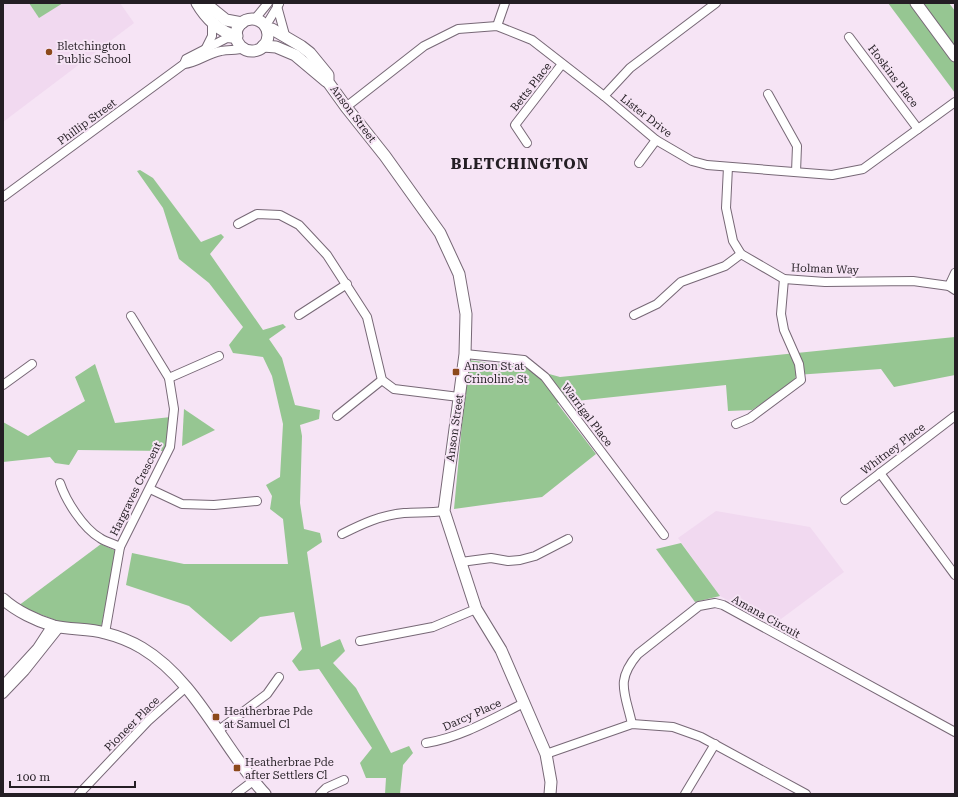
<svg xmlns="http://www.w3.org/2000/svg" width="958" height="797" viewBox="0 0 958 797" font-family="'Roboto Serif',serif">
<rect width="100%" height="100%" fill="#f6e4f5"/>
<!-- built -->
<g fill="#f1d9f0">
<polygon points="3,3 120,3 134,23 3,122"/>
<polygon points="716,511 810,527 844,572 773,625 720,596 678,538"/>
</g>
<!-- green -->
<g fill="#96c692">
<polygon points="29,3 63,3 39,18"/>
<polygon points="888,3 949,3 955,11 955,93"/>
<polygon points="140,170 153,178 201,242 221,234 224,237 210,254 263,330 283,324 286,327 269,339 282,358 295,405 320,410 319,419 300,425 302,436 300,503 304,529 320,533 322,542 307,552 321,647 340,639 345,651 333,663 356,688 391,753 409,746 413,753 403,765 400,794 385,794 386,778 366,778 360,763 372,748 319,669 299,671 292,661 302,649 294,612 260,617 231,642 189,606 126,585 132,553 184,564 288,564 283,519 270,509 272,496 266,485 280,477 283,424 272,376 263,357 233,353 229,345 243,327 209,283 179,259 163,208 137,171"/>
<polygon points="955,337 955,375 894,387 881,369 796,375 795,381 752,410 728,411 726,385 557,403 596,454 542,497 454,509 468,360 524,367 560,377"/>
<polygon points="95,364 115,423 171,417 166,451 78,450 69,465 55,463 50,457 3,462 3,422 28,436 85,401 75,377"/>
<polygon points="184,409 215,430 182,446"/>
<polygon points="681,543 720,596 695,602 656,549"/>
<polygon points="101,544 116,551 101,628 58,621 18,606"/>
</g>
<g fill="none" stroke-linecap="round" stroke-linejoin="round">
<!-- street casing -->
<g stroke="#776876" stroke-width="10">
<g id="street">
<polyline points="277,6 285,35"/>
<polyline points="254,20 268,3"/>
<polyline points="497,26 505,3"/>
<polyline points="265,27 279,4"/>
<polyline points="849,37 918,129"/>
<polyline points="206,48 212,36 212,22"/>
<path d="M184 64C197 63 208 53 221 51 229 49 236 51 244 48"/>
<polyline points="768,94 797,146 796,172"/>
<polyline points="604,96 630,68 716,3"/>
<polyline points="346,107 424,46 458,29 497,26 532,40 604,96 656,140 692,161 707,165 832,175 863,169 955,102"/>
<polyline points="527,143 515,125 562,64"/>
<polyline points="639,163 656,140"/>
<polyline points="728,167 726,208 733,241 741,254 784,279 825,282 913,281 949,286 955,290"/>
<polyline points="3,197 184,64 186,59 227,38 236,39"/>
<polyline points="238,224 257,214 280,215 299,225 327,255 367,317 382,380 394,389 459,397"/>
<polyline points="949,286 955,273"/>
<polyline points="299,315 347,284"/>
<polyline points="634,315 657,304 681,282 725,266 741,254"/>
<polyline points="465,354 524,360 545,377 664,535"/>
<polyline points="169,378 219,356"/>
<polyline points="3,385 32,364"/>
<polyline points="337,416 382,380"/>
<polyline points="736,424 750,418 801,380 799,364 784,330 781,314 784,279"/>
<polyline points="880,473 955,575"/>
<path d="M60 483C66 501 83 528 100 538 106 542 114 544 120 547"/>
<polyline points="150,489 182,504 214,505 257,501"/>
<polyline points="845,500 955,416"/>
<path d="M342 534C362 524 381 515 404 513 417 512 430 513 444 511"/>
<polyline points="461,562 491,558 508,561 520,560 535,556 568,539"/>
<polyline points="105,633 120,547 170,447 174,409 169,378 131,316"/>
<polyline points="360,641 433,627 476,609"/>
<polyline points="3,685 37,648 52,625"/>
<polyline points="3,694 25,671 60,627"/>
<path d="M632 724C625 692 615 681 638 654L699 606 715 603 723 605 955 732"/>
<polyline points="219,730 267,694 279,677"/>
<path d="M426 743C462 737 492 719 524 703"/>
<polyline points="546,754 632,724 673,727 701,737 806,794"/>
<polyline points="79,794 148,721 185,688"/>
<polyline points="236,794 253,781"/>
<polyline points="320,794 326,788 344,780"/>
<polyline points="685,794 715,744"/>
</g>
</g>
<!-- secondary casing -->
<g stroke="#776876" stroke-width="13">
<g id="secondary">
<path d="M197 3C205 17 220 33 237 36"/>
<polyline points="205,3 226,20 242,23"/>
<polyline points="916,3 955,56"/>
<circle cx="252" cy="35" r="16"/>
<polyline points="267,29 272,29 301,46 310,53 328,75 328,82 346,107 385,156 440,233 459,274 466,314 465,354 444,511 476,609 501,650 546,754 551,782 550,794"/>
<polyline points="263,46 276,47 295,55 326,81"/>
<path d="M3 599C16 611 37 621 54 626 71 630 89 628 105 633 117 636 132 642 142 648 197 681 223 749 265 794"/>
</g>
</g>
<!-- street -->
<use href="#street" stroke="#fff" stroke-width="8"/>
<!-- secondary -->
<use href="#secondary" stroke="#fff" stroke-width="11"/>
</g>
<!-- markers -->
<g fill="#8c491b" stroke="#f6e4f5" stroke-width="1.5">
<circle cx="49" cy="52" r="4"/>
<rect x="452" y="368" width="8" height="8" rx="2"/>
<rect x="212" y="713" width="8" height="8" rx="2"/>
<rect x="233" y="764" width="8" height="8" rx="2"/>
</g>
<g text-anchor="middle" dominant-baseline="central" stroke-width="4" stroke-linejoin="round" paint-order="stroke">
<!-- poi labels -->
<g font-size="11" fill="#241e24" stroke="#f6e4f5" text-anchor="start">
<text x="57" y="46">Bletchington<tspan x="57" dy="13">Public School</tspan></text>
<text x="464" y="366">Anson St at<tspan x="464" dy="13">Crinoline St</tspan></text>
<text x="224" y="711">Heatherbrae Pde<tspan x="224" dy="13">at Samuel Cl</tspan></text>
<text x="245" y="762">Heatherbrae Pde<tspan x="245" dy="13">after Settlers Cl</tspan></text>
</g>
<!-- street labels -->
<g font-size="11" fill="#241e24" stroke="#f6e4f5">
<text transform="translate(893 76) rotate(53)">Hoskins Place</text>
<text transform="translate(531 87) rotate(-52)">Betts Place</text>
<text transform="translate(353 114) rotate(53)">Anson Street</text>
<text transform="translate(646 116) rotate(38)">Lister Drive</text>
<text transform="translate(87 122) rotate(-36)">Phillip Street</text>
<text transform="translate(825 269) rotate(2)">Holman Way</text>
<text transform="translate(587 415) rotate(53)">Warrigal Place</text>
<text transform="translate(455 428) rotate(-82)">Anson Street</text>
<text transform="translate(893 449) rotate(-37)">Whitney Place</text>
<text transform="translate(136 489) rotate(-64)">Hargraves Crescent</text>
<text transform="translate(766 617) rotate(29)">Amana Circuit</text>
<text transform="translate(472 715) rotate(-24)">Darcy Place</text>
<text transform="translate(132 724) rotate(-45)">Pioneer Place</text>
</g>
<!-- district labels -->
<g font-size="15" font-weight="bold" letter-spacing="1" fill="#241e24" stroke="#f6e4f5">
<text x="520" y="164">BLETCHINGTON</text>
</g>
</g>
<!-- border -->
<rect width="958" height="797" fill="none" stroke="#241e24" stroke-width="8"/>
<!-- scale -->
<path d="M10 781v6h125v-6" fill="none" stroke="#241e24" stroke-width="2"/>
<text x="16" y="781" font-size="12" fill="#241e24" stroke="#f6e4f5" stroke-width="3" paint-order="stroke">100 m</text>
</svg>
